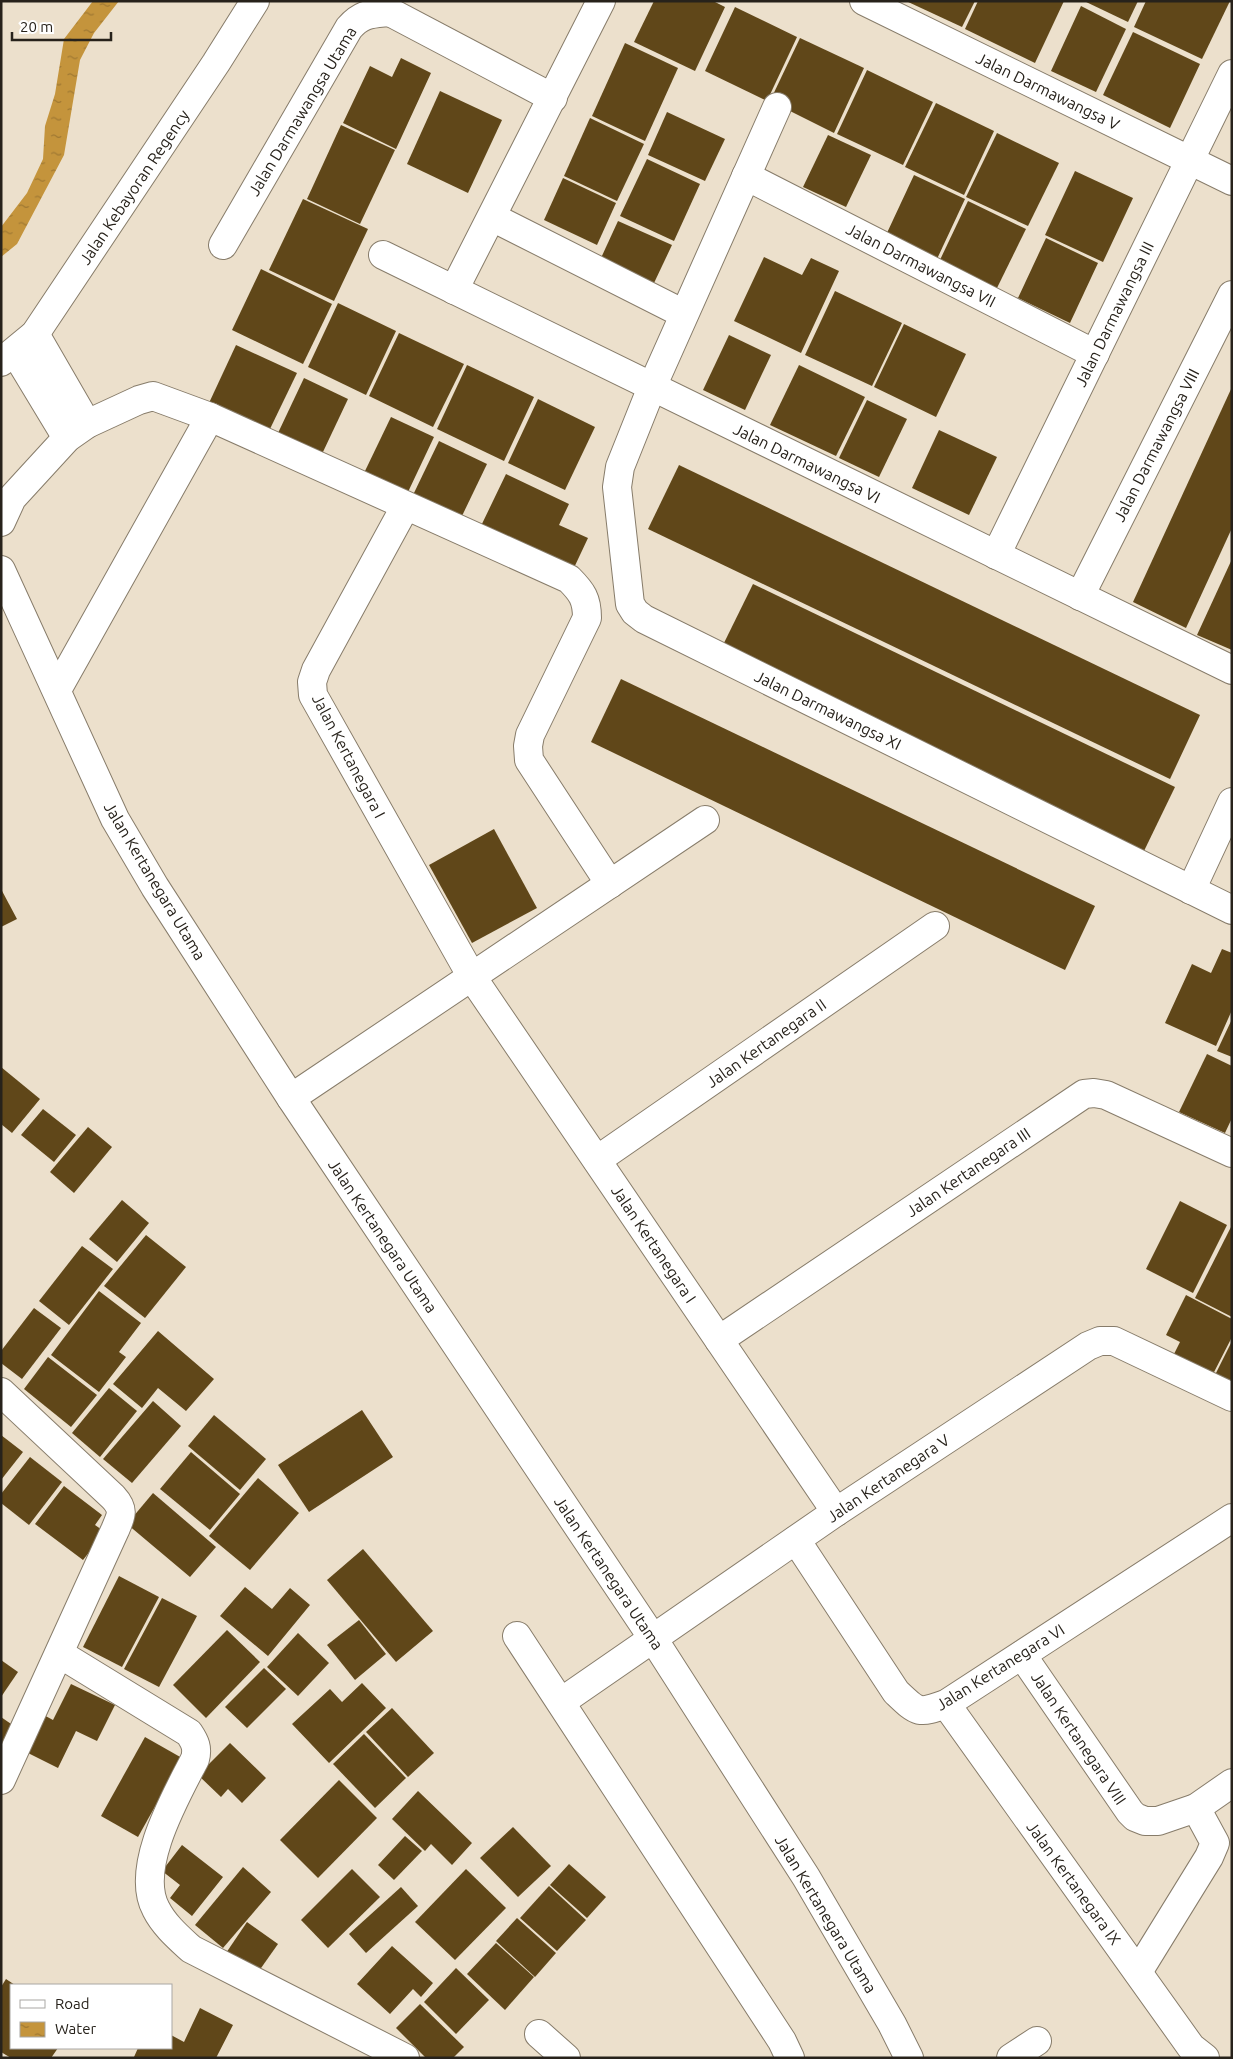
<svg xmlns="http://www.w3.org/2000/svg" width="1233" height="2059" viewBox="0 0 1233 2059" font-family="Ubuntu,sans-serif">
<defs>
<pattern id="water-ripples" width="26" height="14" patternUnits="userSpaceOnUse" patternTransform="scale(1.25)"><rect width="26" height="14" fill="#c4943c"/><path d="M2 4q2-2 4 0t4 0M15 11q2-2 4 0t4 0" fill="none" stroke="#9f7832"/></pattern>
</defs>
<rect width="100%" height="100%" fill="#ece0cc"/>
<!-- water -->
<polygon fill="url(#water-ripples)" points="93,1 119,1 94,33 80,60 64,155 17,244 1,257 1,227 27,193 43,159 45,126 55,94 64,39"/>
<!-- building -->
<g fill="#604719">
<polygon points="654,1 713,1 725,7 695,71 634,42"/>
<polygon points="906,1 975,1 962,27"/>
<polygon points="978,1 1064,1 1035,63 965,29"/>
<polygon points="1084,1 1138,1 1128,22"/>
<polygon points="1146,1 1230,1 1202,59 1134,27"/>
<polygon points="1081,6 1126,29 1096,92 1051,71"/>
<polygon points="735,7 797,37 767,101 705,71"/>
<polygon points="1133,32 1200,64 1170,128 1103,95"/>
<polygon points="800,38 864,68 834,133 770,101"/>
<polygon points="625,43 678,68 645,141 592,116"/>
<polygon points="401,58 431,73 396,149 343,123 370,66 392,77"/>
<polygon points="867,70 933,102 903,165 837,134"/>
<polygon points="440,91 502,120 468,193 407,164"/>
<polygon points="936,103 994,131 964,195 905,167"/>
<polygon points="667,112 725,139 705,181 648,155"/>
<polygon points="590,118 644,144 617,201 564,176"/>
<polygon points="341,125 395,150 360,224 307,199"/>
<polygon points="997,133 1059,163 1028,226 966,197"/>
<polygon points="828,135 871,155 846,207 803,187"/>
<polygon points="647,159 700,184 674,241 620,216"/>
<polygon points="1075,171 1133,198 1103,262 1045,235"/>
<polygon points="914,175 965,199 937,259 886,235"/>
<polygon points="563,178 616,203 597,245 544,220"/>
<polygon points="303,199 368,229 334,301 269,270"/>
<polygon points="968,201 1026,229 996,290 939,262"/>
<polygon points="618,221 672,245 654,283 601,258"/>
<polygon points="1046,238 1098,263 1070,323 1018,298"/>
<polygon points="764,257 802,275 811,258 839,271 801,353 734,321"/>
<polygon points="261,269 332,304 303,364 232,330"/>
<polygon points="835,291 902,323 872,386 805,355"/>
<polygon points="338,303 396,331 366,395 308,367"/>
<polygon points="904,324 966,354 936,417 874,387"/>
<polygon points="399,333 464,364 433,427 369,396"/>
<polygon points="729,335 771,355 745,410 703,390"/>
<polygon points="236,345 297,373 269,431 209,403"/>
<polygon points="467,365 534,397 504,461 437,429"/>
<polygon points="799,365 865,397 836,456 770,425"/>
<polygon points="304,378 348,399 322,454 278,433"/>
<polygon points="1232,387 1232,528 1186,628 1133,602"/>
<polygon points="538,399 595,427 565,490 508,463"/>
<polygon points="867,400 907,419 879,477 839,458"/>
<polygon points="391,417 434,437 408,492 365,471"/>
<polygon points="939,430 997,457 969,515 912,488"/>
<polygon points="439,441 487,464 461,518 413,495"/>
<polygon points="679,465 1200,715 1170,779 648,529"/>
<polygon points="506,474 569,504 559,525 588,538 572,572 480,528"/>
<polygon points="1232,559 1232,650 1197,635"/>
<polygon points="753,584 1175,787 1144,851 722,647"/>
<polygon points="621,679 1095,906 1065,970 591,742"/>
<polygon points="494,829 537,908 472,943 429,865"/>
<polygon points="1,889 17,919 1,927"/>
<polygon points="1222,949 1232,953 1232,1010 1216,1046 1165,1023 1192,964 1211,973"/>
<polygon points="1232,1019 1232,1057 1217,1051"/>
<polygon points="1207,1054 1232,1066 1232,1118 1225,1133 1179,1112"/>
<polygon points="1,1067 40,1099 12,1133 1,1124"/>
<polygon points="43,1109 76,1135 54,1162 21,1135"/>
<polygon points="88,1127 112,1147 74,1193 50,1172"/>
<polygon points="122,1200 149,1223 117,1262 89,1239"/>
<polygon points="1180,1201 1227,1225 1193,1293 1146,1269"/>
<polygon points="1232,1225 1232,1317 1195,1298"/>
<polygon points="146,1235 186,1267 145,1318 104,1286"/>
<polygon points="82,1246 113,1269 69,1325 39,1301"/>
<polygon points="99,1291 141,1323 119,1352 126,1357 99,1392 51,1355"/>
<polygon points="1186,1295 1232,1319 1232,1337 1211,1378 1172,1358 1180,1342 1166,1335"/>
<polygon points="34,1308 61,1328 22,1379 1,1363 1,1351"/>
<polygon points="158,1331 214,1379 186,1411 158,1388 142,1408 113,1384"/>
<polygon points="1232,1341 1232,1388 1213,1379"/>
<polygon points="48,1357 97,1395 71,1427 24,1389"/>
<polygon points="109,1388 137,1411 100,1457 72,1433"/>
<polygon points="153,1401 181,1426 132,1483 103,1459"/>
<polygon points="362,1410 393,1457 309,1512 278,1465"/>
<polygon points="214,1415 266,1459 240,1490 188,1446"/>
<polygon points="1,1435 23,1452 1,1480"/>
<polygon points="191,1452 240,1494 210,1530 160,1489"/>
<polygon points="30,1457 62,1482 29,1525 1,1503 1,1494"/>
<polygon points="258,1478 299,1513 250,1570 209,1536"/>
<polygon points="64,1486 102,1515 95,1525 105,1532 83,1560 35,1524"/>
<polygon points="153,1493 216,1547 190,1577 127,1524"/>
<polygon points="363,1549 433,1631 396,1662 327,1580"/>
<polygon points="119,1576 159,1597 122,1667 83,1647"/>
<polygon points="245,1587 272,1609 290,1588 310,1605 268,1656 220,1616"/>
<polygon points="162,1598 197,1616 159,1687 124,1669"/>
<polygon points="359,1620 386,1654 355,1680 327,1645"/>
<polygon points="227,1630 260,1662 206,1718 173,1685"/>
<polygon points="298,1633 329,1663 298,1696 267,1667"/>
<polygon points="1,1660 18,1672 1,1697"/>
<polygon points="264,1668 286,1689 247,1728 225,1707"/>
<polygon points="362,1683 386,1708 329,1763 292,1724 330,1689 342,1702"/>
<polygon points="71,1684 115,1705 97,1741 76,1731 58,1768 22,1750 40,1713 53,1720"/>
<polygon points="392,1708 434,1753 408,1777 366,1732"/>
<polygon points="1,1717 14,1726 1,1745"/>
<polygon points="364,1734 406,1778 375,1808 333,1764"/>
<polygon points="145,1737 182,1758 138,1837 101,1816"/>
<polygon points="230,1743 266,1778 242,1803 228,1789 221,1797 198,1775"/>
<polygon points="339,1780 377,1818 318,1878 280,1840"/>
<polygon points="418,1791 472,1843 452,1865 431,1844 425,1851 392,1819"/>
<polygon points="513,1827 551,1866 518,1897 480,1858"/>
<polygon points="405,1836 422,1851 394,1880 378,1865"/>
<polygon points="182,1845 223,1877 192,1916 170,1898 180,1885 162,1871"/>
<polygon points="569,1864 606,1897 587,1918 550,1885"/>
<polygon points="243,1867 271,1892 223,1948 195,1925"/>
<polygon points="352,1869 380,1897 328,1948 301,1920"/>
<polygon points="466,1869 506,1908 455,1960 415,1922"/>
<polygon points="549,1886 586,1920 557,1951 520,1918"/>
<polygon points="401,1887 418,1906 366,1953 349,1934"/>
<polygon points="517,1918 556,1953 535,1977 496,1941"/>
<polygon points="247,1922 278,1944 254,1978 224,1956"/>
<polygon points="496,1943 534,1977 505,2010 467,1974"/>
<polygon points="392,1946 433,1983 421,1997 413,1989 390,2014 357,1984"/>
<polygon points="456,1968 489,2000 456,2034 424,2002"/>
<polygon points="6,1979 15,1985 11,1985 11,2048 58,2048 51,2058 11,2058 1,2052 1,1987"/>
<polygon points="420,2004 464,2047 453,2058 426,2058 396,2028"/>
<polygon points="200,2008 233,2025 216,2058 134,2057 138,2048 171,2048 171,2035 184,2042"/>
</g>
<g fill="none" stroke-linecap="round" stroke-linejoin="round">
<!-- minor casing -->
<g stroke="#877c6a" stroke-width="30">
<g id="minor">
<polyline points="864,1 1232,181"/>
<polyline points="390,12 553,98"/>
<polyline points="777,107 652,387 620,467 617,487 630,604 635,612 644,619 1232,910"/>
<polyline points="746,176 1095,354"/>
<polyline points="492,217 684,314"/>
<path d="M223 245 349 28C362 13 371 14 390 12"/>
<polyline points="383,255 1232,670"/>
<polyline points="454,290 601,1"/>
<polyline points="35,334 87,424"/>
<polyline points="15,352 67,438"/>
<polyline points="1,362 35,334 216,63 255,1"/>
<polyline points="405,507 316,670 312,682 313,695 472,977 836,1512"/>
<path d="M1 522 12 498 67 438 87 424 139 400 153 396 210 417 569 579C582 592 587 599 587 618L530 735 528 746 529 760 610 884"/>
<polyline points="996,555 1232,74"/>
<polyline points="1,570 115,819 155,887 291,1098 654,1640 806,1877 892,2024 909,2058"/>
<polyline points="1080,596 1232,295"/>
<polyline points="57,690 210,417"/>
<polyline points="1191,890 1232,802"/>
<polyline points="291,1098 705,820"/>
<polyline points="597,1160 935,926"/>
<polyline points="719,1340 1084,1094 1094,1093 1106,1095 1232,1153"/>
<path d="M1 1392 113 1497C125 1510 121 1516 115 1530L1 1780"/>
<path d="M796 1540 896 1692C918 1713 918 1714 946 1704L1232 1518"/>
<polyline points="517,1636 782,2041 790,2058"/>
<path d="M60 1654 189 1733C195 1742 198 1748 195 1759 176 1796 134 1868 156 1909 164 1925 178 1937 191 1949L405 2058"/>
<polyline points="1022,1655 1130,1812 1135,1817 1145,1821 1158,1821 1196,1808 1232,1783"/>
<polyline points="561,1702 836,1512 1088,1346 1100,1341 1114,1341 1232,1397"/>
<polyline points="946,1704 1191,2047 1205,2058"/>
<polyline points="1138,1972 1209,1857 1215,1843 1196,1808"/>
<polyline points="539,2034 566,2058"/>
<polyline points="1011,2058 1037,2041"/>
</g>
</g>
<!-- minor -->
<use href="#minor" stroke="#fff" stroke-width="28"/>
</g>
<g text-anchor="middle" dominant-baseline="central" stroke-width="5" stroke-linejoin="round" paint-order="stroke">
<!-- street labels -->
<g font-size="16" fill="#27221b" stroke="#fff">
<text transform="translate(1048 91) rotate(26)">Jalan Darmawangsa V</text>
<text transform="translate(302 111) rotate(-59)">Jalan Darmawangsa Utama</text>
<text transform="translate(134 187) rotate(-56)">Jalan Kebayoran Regency</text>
<text transform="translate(921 265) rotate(27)">Jalan Darmawangsa VII</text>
<text transform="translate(1114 314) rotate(-64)">Jalan Darmawangsa III</text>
<text transform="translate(1156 445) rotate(-63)">Jalan Darmawangsa VIII</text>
<text transform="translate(807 463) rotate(26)">Jalan Darmawangsa VI</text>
<text transform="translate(828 710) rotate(26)">Jalan Darmawangsa XI</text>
<text transform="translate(349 756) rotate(62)">Jalan Kertanegara I</text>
<text transform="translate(155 881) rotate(59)">Jalan Kertanegara Utama</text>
<text transform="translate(766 1043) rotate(-35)">Jalan Kertanegara II</text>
<text transform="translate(968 1172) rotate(-34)">Jalan Kertanegara III</text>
<text transform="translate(383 1236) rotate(56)">Jalan Kertanegara Utama</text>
<text transform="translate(654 1244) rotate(56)">Jalan Kertanegara I</text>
<text transform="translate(888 1478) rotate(-34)">Jalan Kertanegara V</text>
<text transform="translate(609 1573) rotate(56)">Jalan Kertanegara Utama</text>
<text transform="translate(1000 1667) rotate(-32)">Jalan Kertanegara VI</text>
<text transform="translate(1079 1738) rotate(56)">Jalan Kertanegara VIII</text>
<text transform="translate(1074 1883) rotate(54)">Jalan Kertanegara IX</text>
<text transform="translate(826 1914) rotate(59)">Jalan Kertanegara Utama</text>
</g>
</g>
<!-- border -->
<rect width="1233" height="2059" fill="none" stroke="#27221b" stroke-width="5"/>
<!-- legend -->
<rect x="10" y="1984" width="162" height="65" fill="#ffffff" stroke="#a9a7a4"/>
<rect x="20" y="2000" width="25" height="8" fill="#ffffff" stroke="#a9a7a4"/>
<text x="55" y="2009" font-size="15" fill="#27221b">Road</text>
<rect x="20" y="2022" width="25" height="15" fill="url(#water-ripples)" stroke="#a9a7a4"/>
<text x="55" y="2034" font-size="15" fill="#27221b">Water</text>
<!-- scale -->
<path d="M12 32v8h99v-8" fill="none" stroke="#27221b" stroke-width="2.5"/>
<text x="20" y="32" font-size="15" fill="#27221b" stroke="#ffffff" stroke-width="4" paint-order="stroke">20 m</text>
</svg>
